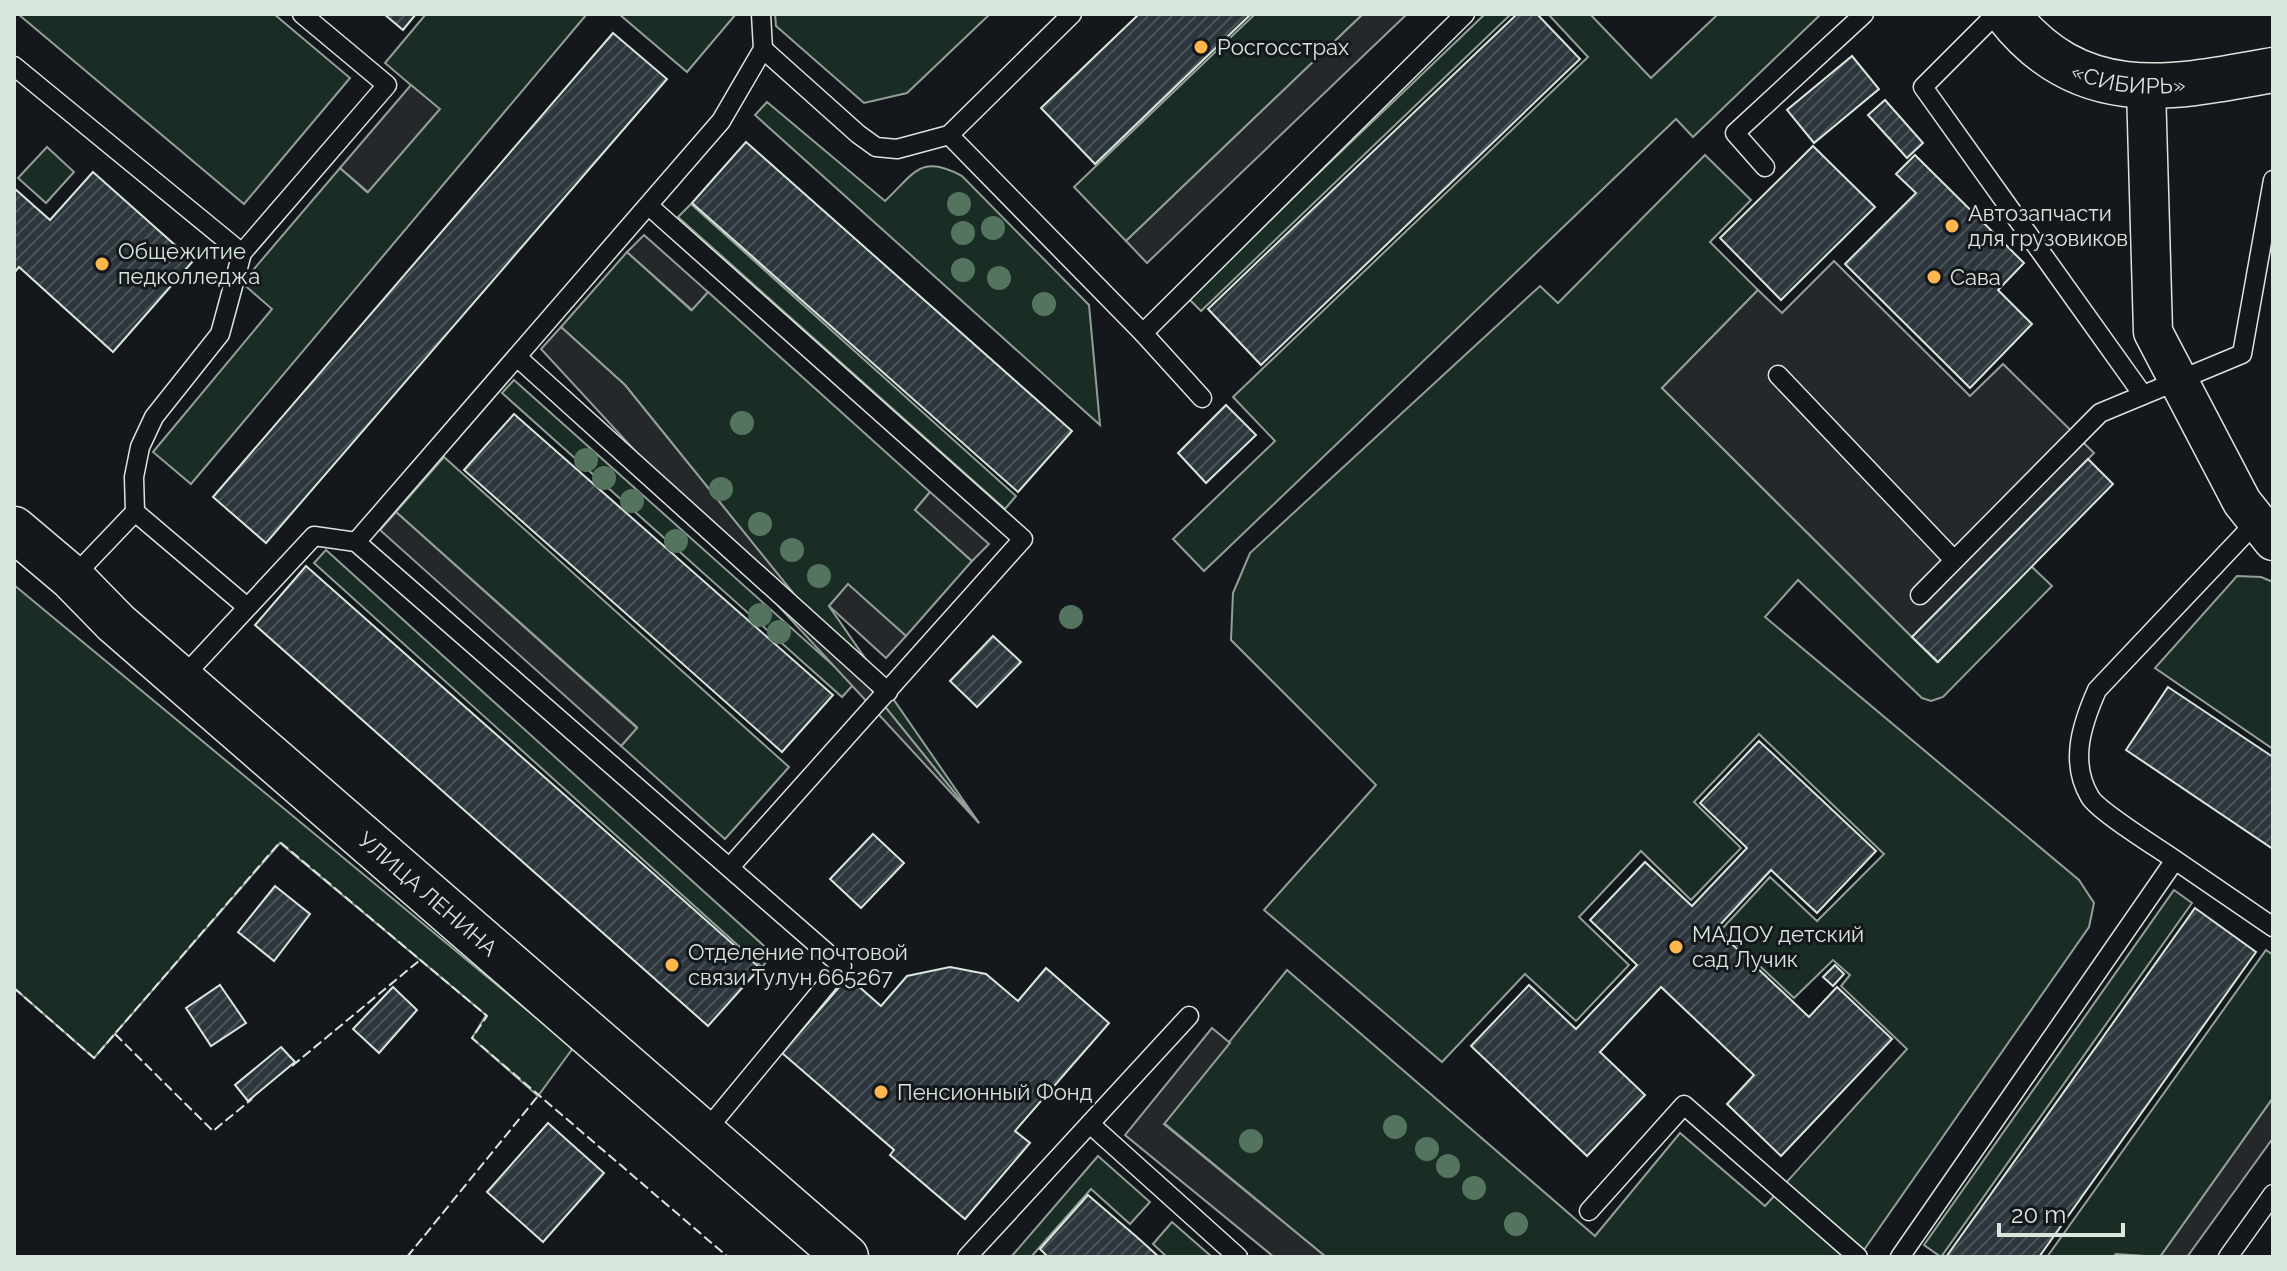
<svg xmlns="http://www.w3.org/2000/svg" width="2287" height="1271" viewBox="0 0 2287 1271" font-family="Raleway,sans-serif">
<defs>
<pattern id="building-hatch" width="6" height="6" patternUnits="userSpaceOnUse" patternTransform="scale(2)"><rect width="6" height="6" fill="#2c363c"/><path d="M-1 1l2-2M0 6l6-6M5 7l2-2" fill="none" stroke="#4a5358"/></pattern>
</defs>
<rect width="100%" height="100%" fill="#14181c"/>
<!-- green -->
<g fill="#1a2d24" stroke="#939e99" stroke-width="2">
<polygon points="18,14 274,14 350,78 244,204"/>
<polygon points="426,14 587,14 191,484 153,452 272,309 242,283 340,168 367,192 439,109 385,63"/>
<polygon points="619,14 736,14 687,72"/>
<polygon points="775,14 990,14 907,93 864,103 776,26"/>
<polygon points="1255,14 1363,14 1126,241 1074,187"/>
<polygon points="1485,14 1511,14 1201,311 1188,298"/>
<polygon points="1548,14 1590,14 1651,78 1718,14 1821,14 1693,137 1676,119 1204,571 1173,539 1275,441 1233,397 1588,57"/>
<path d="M767 102 885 201C914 174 920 153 962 176L1089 305 1100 425 755 115Z"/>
<polygon points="47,147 74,172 46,203 18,178"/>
<polygon points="1705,155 1751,200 1710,242 1758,290 1662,388 1937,662 2031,566 2052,586 1943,697 1931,701 1922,698 1798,580 1765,617 2079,880 2094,903 2089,927 1859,1257 1326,1257 1164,1123 1287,970 1595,1236 1680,1133 1765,1206 1907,1049 1841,986 1850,975 1833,960 1794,998 1721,930 1770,877 1817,921 1884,854 1759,734 1694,802 1741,848 1691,900 1641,851 1579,917 1629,965 1576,1021 1525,974 1442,1062 1264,910 1376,785 1231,640 1233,593 1250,553 1540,286 1558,303"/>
<polygon points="691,204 1016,496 1005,509 678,217"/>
<polygon points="627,252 691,310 708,292 930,492 915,510 972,561 906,636 848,585 829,606 979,823 625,385 561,327"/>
<polygon points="514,380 854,684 842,697 502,393"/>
<polygon points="444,457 789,767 725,839 621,746 637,727 396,512"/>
<polygon points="326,550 773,954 762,967 314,563"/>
<polygon points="2237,576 2261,577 2273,582 2273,749 2155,668"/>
<polygon points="14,585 573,1048 538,1096 472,1038 486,1015 280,843 94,1058 14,988"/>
<polygon points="2174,890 2192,903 1941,1257 1924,1245"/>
<polygon points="2266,950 2273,955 2273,1098 2160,1257 2116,1254 2113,1257 2047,1257"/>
<polygon points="1098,1156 1150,1202 1130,1224 1091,1189 1031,1257 1011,1257"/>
<polygon points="1172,1222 1212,1257 1167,1257 1153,1244"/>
</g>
<!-- parking -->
<g fill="#24282b" stroke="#939e99" stroke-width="2">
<polygon points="1363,14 1407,14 1147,263 1126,241"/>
<polygon points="411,85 440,109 368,192 340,168"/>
<polygon points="644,235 708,292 692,310 627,252"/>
<polygon points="1834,261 1970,396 2003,364 2094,453 1912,637 1662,388 1758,290 1782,313"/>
<polygon points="561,327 625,385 979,823 541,349"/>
<polygon points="930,492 989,544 972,561 915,510"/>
<polygon points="396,512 637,728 621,746 380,530"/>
<polygon points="848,584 906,636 886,658 829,606"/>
<polygon points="1212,1028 1230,1043 1164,1124 1326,1257 1274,1257 1125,1135"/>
<polygon points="2273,1098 2273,1138 2187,1257 2160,1257"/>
</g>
<!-- building -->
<g fill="url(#building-hatch)" stroke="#d8e6dc" stroke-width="2">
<polygon points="384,14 416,14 403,30"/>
<polygon points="1139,14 1251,14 1095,164 1041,108"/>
<polygon points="1517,14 1537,14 1580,59 1261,365 1208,309"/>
<polygon points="613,33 667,79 266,543 213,497"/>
<polygon points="1852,56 1879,89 1814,143 1787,110"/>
<polygon points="1885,100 1923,143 1907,158 1868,115"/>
<polygon points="746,142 1072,431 1018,492 692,203"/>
<polygon points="1813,146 1875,207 1781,300 1720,238"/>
<polygon points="1915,155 2024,263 1998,290 2032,324 1970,388 1845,264 1916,193 1896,174"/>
<polygon points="93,172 193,261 113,352 19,267 14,273 14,188 50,220"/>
<polygon points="1226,405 1256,435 1206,483 1178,453"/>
<polygon points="514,414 833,695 782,752 464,470"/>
<polygon points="2088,459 2113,484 1938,662 1912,637"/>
<polygon points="306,566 760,968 708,1026 255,625"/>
<polygon points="993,636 1021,662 977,707 950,681"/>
<polygon points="2168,687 2273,757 2273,849 2126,750"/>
<polygon points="1759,741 1876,851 1817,913 1771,870 1716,929 1809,1017 1837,987 1892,1039 1781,1156 1727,1104 1754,1075 1661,987 1600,1052 1645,1095 1587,1156 1471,1046 1529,985 1576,1029 1637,965 1590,920 1645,862 1692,906 1747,848 1700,803"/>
<polygon points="873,834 904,863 861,908 830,879"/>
<polygon points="275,886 310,914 274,961 238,932"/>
<polygon points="2195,908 2256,952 2039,1257 1946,1257"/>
<polygon points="1835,965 1844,974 1833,986 1823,977"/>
<polygon points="950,967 986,974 1018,1001 1046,968 1109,1023 1015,1131 1030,1143 965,1219 890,1155 894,1150 782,1053 848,977 881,1006 907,976"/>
<polygon points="220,985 246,1023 211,1046 186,1008"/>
<polygon points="393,987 417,1010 379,1053 353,1029"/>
<polygon points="281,1047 295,1062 248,1101 235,1085"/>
<polygon points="548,1123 604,1173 543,1242 487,1192"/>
<polygon points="1088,1195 1138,1238 1159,1257 1048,1257 1040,1249"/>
</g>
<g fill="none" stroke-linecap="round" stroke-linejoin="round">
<!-- lane casing -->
<g stroke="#d8e6dc" stroke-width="21">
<g id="lane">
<polyline points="1996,14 1923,87 2143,395"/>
<polyline points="763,49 858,134 876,147 897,149 949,135 1072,14"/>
<polyline points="14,66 242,253"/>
<polyline points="949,135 1143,333 1202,398"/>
<polyline points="1765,167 1735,133 1864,14"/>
<polyline points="649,206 1023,539 730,867"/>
<polyline points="1143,333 1465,14"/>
<polyline points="517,357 888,692"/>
<polyline points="1778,375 1954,560"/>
<polyline points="135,512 247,607"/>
<polyline points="356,542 842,966 704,1133"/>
<polyline points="72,578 135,512 134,477 140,447 154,417 220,334 242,253 387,85 302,14"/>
<polyline points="1920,595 2100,413 2242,354 2273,180"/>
<polyline points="182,678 314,536 356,542 721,121 763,49 761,14"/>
<polyline points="2175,860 2273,927"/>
<polyline points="1090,1124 1238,1257"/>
<polyline points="1589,1211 1684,1105 1858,1257"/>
<polyline points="967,1257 1189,1016"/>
<path d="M1900 1257 2175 860C2158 848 2098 811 2090 797 2069 762 2082 724 2097 690L2256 522"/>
<polyline points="2228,1257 2273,1194"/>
</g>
</g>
<!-- street casing -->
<g stroke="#d8e6dc" stroke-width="41">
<polyline id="street" points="2146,88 2153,332 2242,502 2273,541"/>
</g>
<!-- secondary casing -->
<g stroke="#d8e6dc" stroke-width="47">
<g id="secondary">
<path id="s1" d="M14 529 72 578 116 623 846 1257"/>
</g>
</g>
<!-- highway casing -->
<g stroke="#d8e6dc" stroke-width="47">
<g id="highway">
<path id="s2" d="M2007 14C2080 108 2170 89 2273 70"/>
</g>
</g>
<!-- lane -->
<use href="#lane" stroke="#14181c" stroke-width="18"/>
<!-- street -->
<use href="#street" stroke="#14181c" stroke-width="38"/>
<!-- secondary -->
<use href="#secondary" stroke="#14181c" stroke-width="44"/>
<!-- highway -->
<use href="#highway" stroke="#14181c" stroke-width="44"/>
<!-- fence -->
<g stroke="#d8e6dc" stroke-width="2" stroke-dasharray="10 4" stroke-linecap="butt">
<polyline points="14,988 94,1058 280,842 487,1016 472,1038 728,1257"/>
<polyline points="115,1034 213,1131 252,1099"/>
<polyline points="292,1066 420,960"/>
<polyline points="14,1256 15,1257"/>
<polyline points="407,1257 538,1096"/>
</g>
</g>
<!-- trees -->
<g fill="#55745f">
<circle cx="959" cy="204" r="12"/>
<circle cx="993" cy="228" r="12"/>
<circle cx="963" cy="233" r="12"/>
<circle cx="963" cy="270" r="12"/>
<circle cx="999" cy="278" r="12"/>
<circle cx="1044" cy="304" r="12"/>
<circle cx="742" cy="423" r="12"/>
<circle cx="586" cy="460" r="12"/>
<circle cx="604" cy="478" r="12"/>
<circle cx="721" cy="489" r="12"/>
<circle cx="632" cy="501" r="12"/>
<circle cx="760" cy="524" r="12"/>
<circle cx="676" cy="541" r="12"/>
<circle cx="792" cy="550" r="12"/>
<circle cx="819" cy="576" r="12"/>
<circle cx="760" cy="615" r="12"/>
<circle cx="1071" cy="617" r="12"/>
<circle cx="779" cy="632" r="12"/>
<circle cx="1395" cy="1127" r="12"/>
<circle cx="1251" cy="1141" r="12"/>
<circle cx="1427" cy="1149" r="12"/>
<circle cx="1448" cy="1166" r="12"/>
<circle cx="1474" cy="1188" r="12"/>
<circle cx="1516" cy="1224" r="12"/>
</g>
<!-- markers -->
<g fill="#ffb74d" stroke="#14181c" stroke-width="3">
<circle cx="1201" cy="47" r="8"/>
<circle cx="1952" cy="226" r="8"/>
<circle cx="102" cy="264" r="8"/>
<circle cx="1934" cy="277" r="8"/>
<circle cx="1676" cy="947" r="8"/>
<circle cx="672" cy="965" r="8"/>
<circle cx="881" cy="1092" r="8"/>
</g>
<g text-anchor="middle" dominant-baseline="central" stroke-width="6" stroke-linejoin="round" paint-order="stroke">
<!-- poi labels -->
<g font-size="22" fill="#d8e6dc" stroke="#14181c" text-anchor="start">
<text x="1217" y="47">Росгосстрах</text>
<text x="1968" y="213">Автозапчасти<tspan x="1968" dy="25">для грузовиков</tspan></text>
<text x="118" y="251">Общежитие<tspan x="118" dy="25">педколледжа</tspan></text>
<text x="1950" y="277">Сава</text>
<text x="1692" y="934">МАДОУ детский<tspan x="1692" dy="25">сад Лучик</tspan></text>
<text x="688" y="952">Отделение почтовой<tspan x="688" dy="25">связи Тулун 665267</tspan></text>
<text x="897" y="1092">Пенсионный Фонд</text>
</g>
<!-- street labels -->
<g font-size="22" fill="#d8e6dc" stroke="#14181c">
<text stroke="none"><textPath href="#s2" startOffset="144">«СИБИРЬ»</textPath></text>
<text stroke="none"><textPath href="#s1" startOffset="552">УЛИЦА ЛЕНИНА</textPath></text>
</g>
</g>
<!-- border -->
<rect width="2287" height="1271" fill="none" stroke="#d8e6dc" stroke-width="32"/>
<!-- scale -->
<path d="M1999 1223v12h124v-12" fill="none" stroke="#d8e6dc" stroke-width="4"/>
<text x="2011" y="1223" font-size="24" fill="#d8e6dc" stroke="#14181c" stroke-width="6" paint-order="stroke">20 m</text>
</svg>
